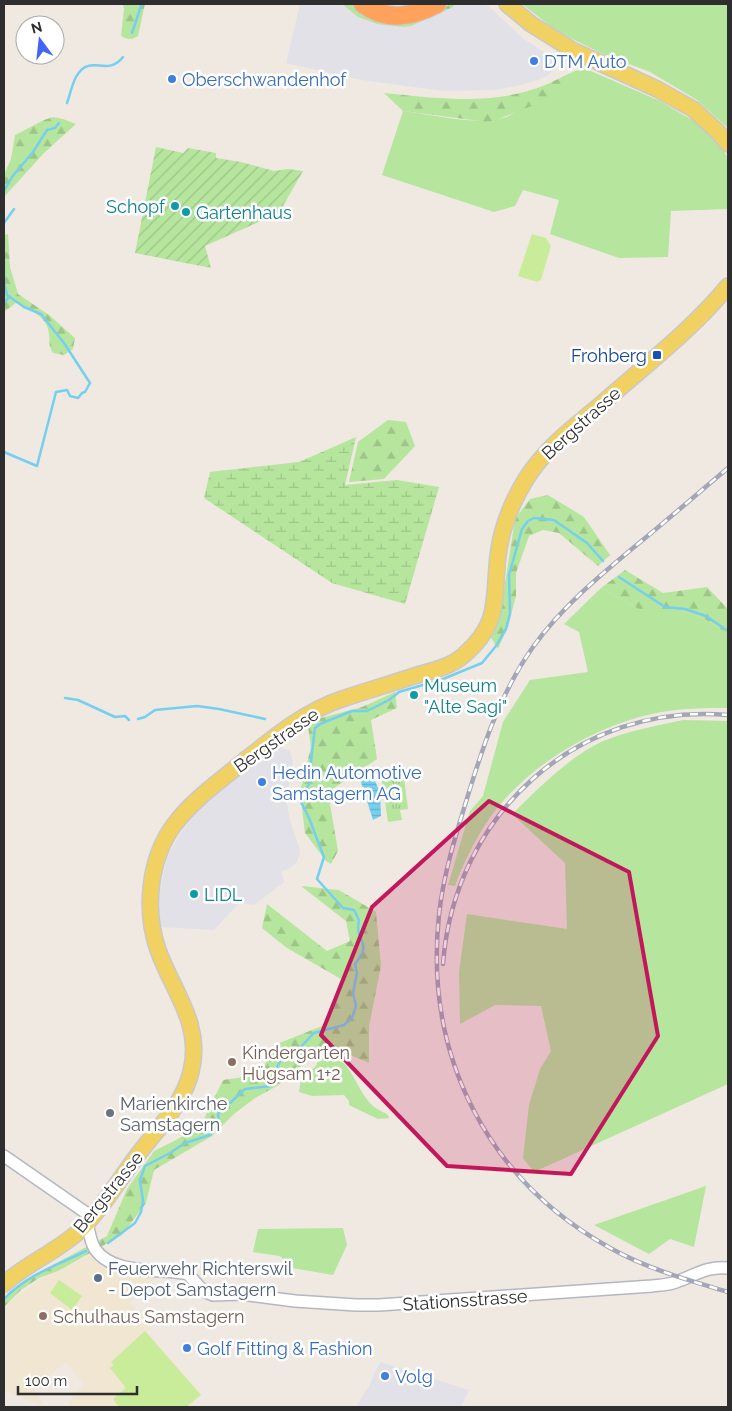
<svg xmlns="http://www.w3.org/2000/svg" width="732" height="1411" viewBox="0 0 732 1411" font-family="Raleway,sans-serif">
<defs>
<pattern id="forest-firs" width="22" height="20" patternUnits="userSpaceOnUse" patternTransform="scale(1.25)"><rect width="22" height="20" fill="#b6e59e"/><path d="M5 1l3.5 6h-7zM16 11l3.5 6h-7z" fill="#9dc588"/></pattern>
<pattern id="wetland-marsh" width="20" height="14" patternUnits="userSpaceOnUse" patternTransform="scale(1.25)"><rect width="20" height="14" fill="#b6e59e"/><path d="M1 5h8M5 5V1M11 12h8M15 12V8" fill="none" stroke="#9dc588"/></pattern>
<pattern id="park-tufts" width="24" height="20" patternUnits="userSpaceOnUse" patternTransform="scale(1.25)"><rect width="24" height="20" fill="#b6e59e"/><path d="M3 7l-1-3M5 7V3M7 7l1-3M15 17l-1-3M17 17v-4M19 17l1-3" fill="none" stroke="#9dc588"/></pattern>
<pattern id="garden-furrows" width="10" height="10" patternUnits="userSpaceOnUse" patternTransform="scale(1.25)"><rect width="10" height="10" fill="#b6e59e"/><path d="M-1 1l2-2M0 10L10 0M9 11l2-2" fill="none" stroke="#9dc588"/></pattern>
<pattern id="water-rules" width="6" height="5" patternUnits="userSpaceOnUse" patternTransform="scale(1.25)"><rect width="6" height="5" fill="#75cff0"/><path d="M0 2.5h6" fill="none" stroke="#66b2ce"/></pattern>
</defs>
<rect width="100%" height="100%" fill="#efe9e1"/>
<!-- industrial -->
<g fill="#e3e1e8">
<polygon points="300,4 342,4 358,17 453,7 457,4 482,4 488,6 524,39 548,55 554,63 554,69 549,75 541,79 517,86 493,90 443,91 362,80 286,63"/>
<polygon points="281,747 290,751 293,763 286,799 290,820 300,850 299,857 296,863 289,869 281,871 284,882 254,905 239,903 214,930 159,927 159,894 167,857 181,832 201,806 221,789 244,771"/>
<polygon points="380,1362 469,1390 461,1407 356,1407 369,1386"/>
</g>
<!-- education -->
<polygon fill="#f0e6d1" points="94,1253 99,1258 128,1274 156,1278 130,1302 153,1325 146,1332 201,1395 186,1407 72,1407 68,1403 84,1384 66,1362 33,1388 45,1407 4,1390 4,1307 38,1281"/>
<!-- grass -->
<g fill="#b6e59e">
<polygon points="522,4 728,4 728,128 697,100 650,72 603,54 558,32"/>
<path d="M586 69 660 101 697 123 720 145 728 158V209L671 211 668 257 619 258 550 234 559 200 523 190 515 206 494 212 382 175 403 111C435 115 476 126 507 117L567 81 566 75 575 71Z"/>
<path d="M601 588 642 611H683L705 619 728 634V708C708 708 688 708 668 711 600 721 523 766 485 825 473 844 463 864 455 886L448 885 470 811 483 796 503 722 530 680 588 672 579 632 564 624Z"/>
<path d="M683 720 728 721V1084L534 1172 523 1158 529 1105 540 1069 551 1051 541 1006 495 1005 460 1024 459 972 467 914 567 929 565 863 512 814C539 788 567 759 601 742 627 731 655 726 683 720Z"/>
<path d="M322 1052C352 1059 352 1081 369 1102 373 1108 382 1111 388 1115L389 1118 378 1119 349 1105V1101L344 1095 312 1096 299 1092 301 1079 316 1066Z"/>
<polygon points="706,1186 694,1247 670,1239 649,1254 594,1225"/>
<polygon points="343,1228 347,1245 333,1275 292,1268 280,1256 253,1252 258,1229"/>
</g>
<!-- forest -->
<g fill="url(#forest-firs)">
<path d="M123 4H145L138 36C132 40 128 40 121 36L124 9Z"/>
<path d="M342 4C371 4 398 13 427 14 437 15 445 4 455 4L453 7 411 26 404 27 377 24 358 17Z"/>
<path d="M566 75 567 81 539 103 496 120V128L492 133 484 132 480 121 403 111 384 93C433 98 486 105 534 89 545 86 556 80 566 75Z"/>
<polygon points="53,117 63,119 76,124 44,153 4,197 4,175 11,159 15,135 44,120"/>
<path d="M8 234 10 267 18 294 49 315 75 338 73 349 64 355 53 353C48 344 50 343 49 334 48 317 30 310 17 302L4 312V235Z"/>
<polygon points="388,420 406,422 415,446 384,479 349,482 358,442"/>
<polygon points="548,495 584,517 610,555 598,566 559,533 543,530 529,536 516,573 516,596 508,626 498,649 490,636 500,616 515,519 530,499"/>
<polygon points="625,570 663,593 707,587 728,609 728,634 705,619 683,611 642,611 601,588"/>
<polygon points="395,692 397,708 371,720 377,759 328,792 338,851 331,864 326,861 305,833 300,792 311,747 308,726 321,718 362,707"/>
<polygon points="301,886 339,890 376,912 381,966 369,1026 369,1063 333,1048 305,1063 277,1086 255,1098 234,1114 212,1136 154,1170 146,1203 122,1235 58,1271 39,1278 21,1290 4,1307 4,1297 32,1276 107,1236 127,1189 154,1151 178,1139 201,1125 223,1080 258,1075 277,1044 327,1024 341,979 287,948 262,928 267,904 327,951 350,941 346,921"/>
</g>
<!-- wetland -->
<polygon fill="url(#wetland-marsh)" points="356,437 345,485 397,480 439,487 405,604 332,583 204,498 210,472 299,462"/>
<!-- park -->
<polygon fill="url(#park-tufts)" points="404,778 408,809 400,810 402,820 388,822 382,781"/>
<!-- garden -->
<polygon fill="url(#garden-furrows)" points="156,147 183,153 188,148 216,153 216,158 241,162 274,171 288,169 303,171 279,213 205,246 211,268 135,253"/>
<!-- pitch -->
<g fill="#c9ec9a">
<polygon points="532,234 546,238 551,246 541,280 537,282 518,276"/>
<polygon points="59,1280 82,1296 72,1310 50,1293"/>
<polygon points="145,1331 201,1395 186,1407 119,1407 113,1399 126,1388 110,1368 114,1365 111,1362"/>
</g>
<!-- water -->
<polygon fill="url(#water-rules)" points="366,778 374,779 380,792 381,816 373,820 361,782"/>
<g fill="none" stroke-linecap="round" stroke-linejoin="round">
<!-- stream -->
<g stroke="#75cff0" stroke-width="2.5">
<polyline points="132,33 141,6 140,4"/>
<path d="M67 103C70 95 72 84 76 77 90 52 107 78 123 57"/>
<polyline points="4,191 12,177 33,152 47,130 55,128 59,123"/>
<polyline points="4,223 14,209"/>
<polyline points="4,262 4,282 7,295 24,307 41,314 64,343 90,383 85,392 82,393 78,398 70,396 67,390 56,392 37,466 4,452"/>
<polyline points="4,301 6,301 9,296"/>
<polyline points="619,577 665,607 685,609 706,616 728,631"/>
<polyline points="65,698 78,700 115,717 125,716 129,720"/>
<polyline points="138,719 145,717 155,710 197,706 219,709 265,719"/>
<path d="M108 1243 135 1223 141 1212 143 1201 140 1180 145 1166 170 1153 185 1143 210 1135 219 1124 218 1114 245 1089 271 1086 275 1071 281 1060 295 1053 314 1033 344 1025 352 1018 356 1006 353 993 357 973 355 964C374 940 354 944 359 920L354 910 343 908 317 879 324 857 309 818 300 800 312 779 311 761 315 728 320 724 352 711H367L389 700 399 692 443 679 482 663 496 646 506 629 510 614 509 575 522 529 528 521 534 518 554 520 587 543 603 561"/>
<path d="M4 1299C27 1275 57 1265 86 1251"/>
</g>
<!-- minor casing -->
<g stroke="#b4b7c1" stroke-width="14">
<g id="minor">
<polyline points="4,1156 92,1217"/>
<path d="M87 1222C89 1231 90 1241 95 1249 113 1276 162 1268 188 1274L203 1291 213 1295 241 1294 295 1301 356 1305H379L652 1286C660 1285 668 1285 676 1282 696 1275 706 1266 728 1268"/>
</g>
</g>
<!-- major casing -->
<g stroke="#c9c9c9" stroke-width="18">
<g id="major">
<polyline points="507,4 531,24 574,51 657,89 693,109 717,131 728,144"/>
<path d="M4 1284C26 1264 54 1253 77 1233 102 1210 119 1179 140 1152 159 1127 183 1104 191 1072 203 1024 173 992 158 950 144 910 149 859 174 825 192 801 216 784 239 765 271 740 303 712 342 699 366 691 390 684 414 676 431 671 451 667 464 655 501 623 493 599 498 556 501 529 512 502 526 479 545 449 571 429 598 407 642 368 691 331 728 286"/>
</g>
</g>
<!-- highway casing -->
<g stroke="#c9c9c9" stroke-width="20">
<path id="highway" d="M363 4C387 22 412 17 437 4"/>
</g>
<!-- minor -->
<use href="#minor" stroke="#fff" stroke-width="11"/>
<!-- major -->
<use href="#major" stroke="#f2d163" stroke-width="15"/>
<!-- highway -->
<use href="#highway" stroke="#ffa35c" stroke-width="18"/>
<!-- rail casing -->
<g stroke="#a3a6b8" stroke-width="4.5">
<g id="rail">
<path d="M728 468C696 495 665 522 633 548 597 578 561 608 533 647 499 695 482 749 465 805 454 841 443 877 439 915 424 1055 487 1181 612 1249 648 1269 688 1280 728 1292"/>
<path d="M443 964C454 815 577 702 728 715"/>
</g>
</g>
<!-- rail -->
<use href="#rail" stroke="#fff" stroke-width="2.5" stroke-dasharray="8" stroke-linecap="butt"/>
</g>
<!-- marked area -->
<path fill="#c2185b" fill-opacity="0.2" stroke="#c2185b" stroke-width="4" stroke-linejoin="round" d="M489 801 629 872 658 1036 571 1174 447 1166 321 1035 372 907Z"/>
<!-- markers -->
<g fill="#3f7fe0" stroke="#fff" stroke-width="2">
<circle cx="534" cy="61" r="5"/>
<circle cx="172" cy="79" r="5"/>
<circle cx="262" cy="782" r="5"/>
<circle cx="187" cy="1348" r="5"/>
<circle cx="385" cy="1376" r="5"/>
</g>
<g fill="#0f9aa8" stroke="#fff" stroke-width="2">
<circle cx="175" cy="206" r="5"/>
<circle cx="186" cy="212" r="5"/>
<circle cx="414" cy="695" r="5"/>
<circle cx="194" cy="894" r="5"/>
</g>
<rect fill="#1a4fb4" stroke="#fff" stroke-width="2" x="652" y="350" width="10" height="10" rx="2.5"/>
<g fill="#8d6e63" stroke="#fff" stroke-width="2">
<circle cx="232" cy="1062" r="5"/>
<circle cx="43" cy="1316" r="5"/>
</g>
<circle fill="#6b7280" stroke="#fff" stroke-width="2" cx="110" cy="1113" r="5"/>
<circle fill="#5c6f8a" stroke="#fff" stroke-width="2" cx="98" cy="1278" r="5"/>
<g text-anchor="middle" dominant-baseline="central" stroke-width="5" stroke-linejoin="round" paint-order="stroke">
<!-- shop labels -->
<g font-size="18" fill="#366cbe" stroke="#fff" text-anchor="start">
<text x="544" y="61">DTM Auto</text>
<text x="182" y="79">Oberschwandenhof</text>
<text x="272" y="772">Hedin Automotive<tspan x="272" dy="21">Samstagern AG</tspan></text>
<text x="197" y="1348">Golf Fitting &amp; Fashion</text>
<text x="395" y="1376">Volg</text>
</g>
<!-- culture labels -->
<g font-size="18" fill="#0d838f" stroke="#fff" text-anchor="start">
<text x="165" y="206" text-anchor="end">Schopf</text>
<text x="196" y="212">Gartenhaus</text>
<text x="424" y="685">Museum<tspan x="424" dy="21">"Alte Sagi"</tspan></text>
<text x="204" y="894">LIDL</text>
</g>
<!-- transit labels -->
<g font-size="18" fill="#164399" stroke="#fff" text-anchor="end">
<text x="647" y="355">Frohberg</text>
</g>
<!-- street labels -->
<g font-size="18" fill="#2e2e2e" stroke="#fff">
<text transform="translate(581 423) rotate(-42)">Bergstrasse</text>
<text transform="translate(276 740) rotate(-35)">Bergstrasse</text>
<text transform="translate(108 1192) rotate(-51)">Bergstrasse</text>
<text transform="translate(465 1300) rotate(-4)">Stationsstrasse</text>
</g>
<!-- education labels -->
<g font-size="18" fill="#785e54" stroke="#fff" text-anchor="start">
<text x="242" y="1052">Kindergarten<tspan x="242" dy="21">Hügsam 1+2</tspan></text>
<text x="53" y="1316">Schulhaus Samstagern</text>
</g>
<!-- worship labels -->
<g font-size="18" fill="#5b616d" stroke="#fff" text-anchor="start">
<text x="120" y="1103">Marienkirche<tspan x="120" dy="21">Samstagern</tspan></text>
</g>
<!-- service labels -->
<g font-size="18" fill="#4e5e75" stroke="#fff" text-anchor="start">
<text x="108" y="1268">Feuerwehr Richterswil<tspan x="108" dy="21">- Depot Samstagern</tspan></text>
</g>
</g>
<!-- border -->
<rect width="732" height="1411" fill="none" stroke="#2e2e2e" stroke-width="10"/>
<!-- north arrow -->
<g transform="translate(40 40) rotate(345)"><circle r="24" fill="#ffffff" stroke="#ababab"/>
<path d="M0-4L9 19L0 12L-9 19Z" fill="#4264fb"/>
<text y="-8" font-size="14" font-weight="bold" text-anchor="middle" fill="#2e2e2e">N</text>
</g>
<!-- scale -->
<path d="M18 1386v8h119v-8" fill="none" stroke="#2e2e2e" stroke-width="2.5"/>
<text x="25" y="1386" font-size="15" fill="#2e2e2e" stroke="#ffffff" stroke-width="4" paint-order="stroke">100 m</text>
</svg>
